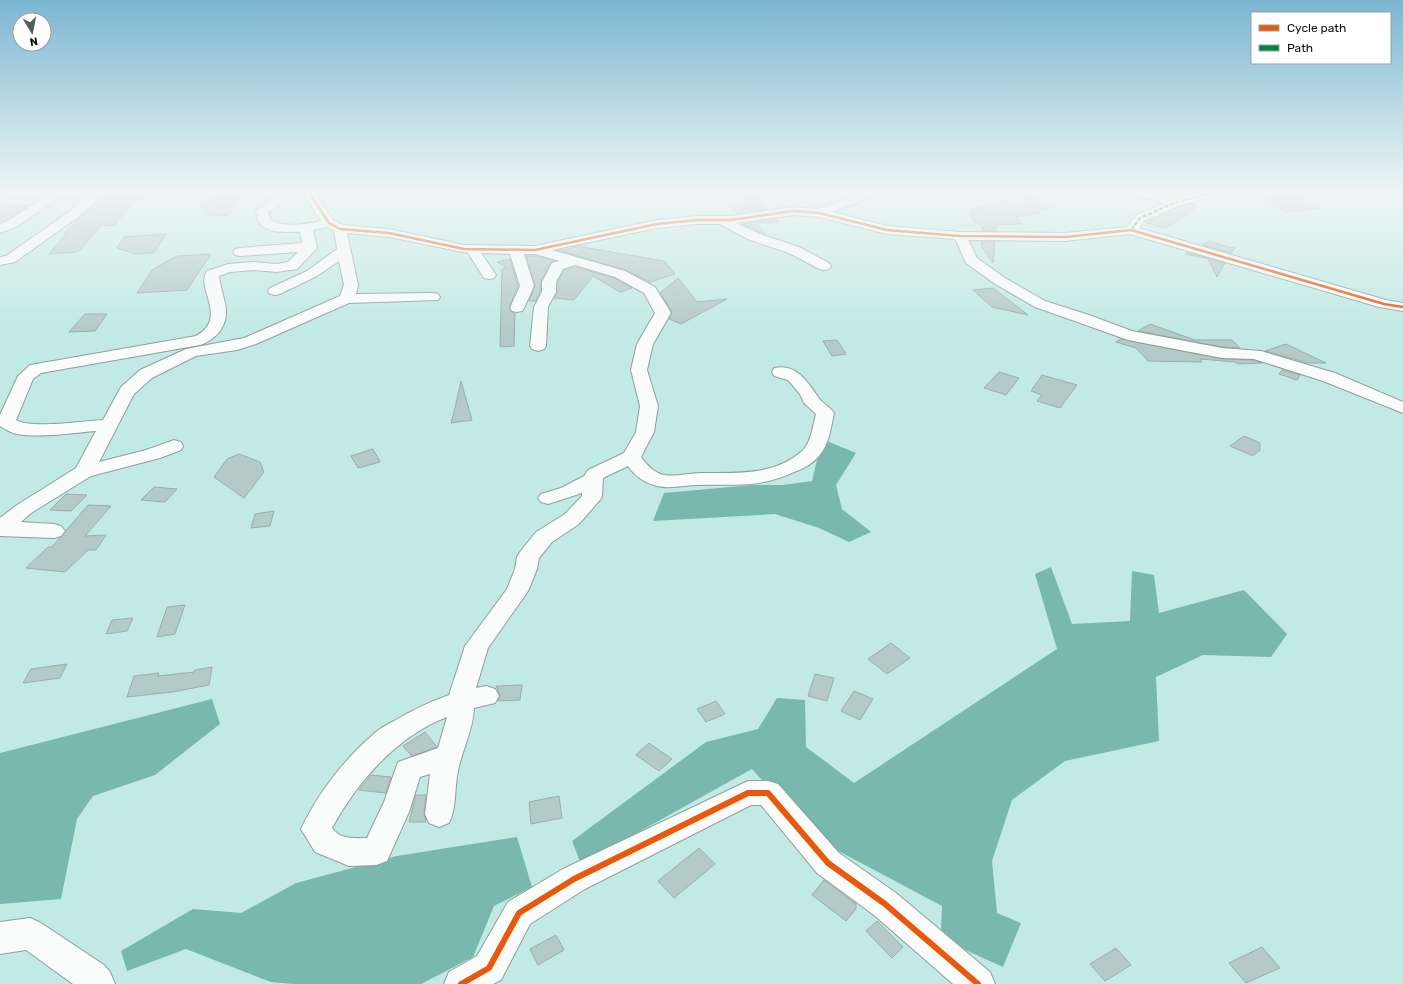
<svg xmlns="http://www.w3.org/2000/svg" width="1403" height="984" viewBox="0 0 1403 984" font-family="Rubik,sans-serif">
<rect width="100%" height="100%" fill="#dbece9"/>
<!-- green -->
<rect fill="#c0eae3" x="0" y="193" width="1403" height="791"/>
<!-- water -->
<g fill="#78b8af">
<polygon points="822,439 856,453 836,485 842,509 871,532 849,542 819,528 775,514 653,521 664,493 752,485 783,485 812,481"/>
<polygon points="1051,567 1072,624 1130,621 1132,571 1154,575 1159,613 1244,590 1287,634 1271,657 1203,655 1156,677 1159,741 1065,761 1012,800 992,861 997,913 1021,923 1003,967 961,948 941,930 942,906 814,838 752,769 581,864 572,841 706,742 758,729 777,698 805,700 806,747 854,783 1057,649 1035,574"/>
<polygon points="212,699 220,724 155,775 93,796 77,819 61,899 0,904 0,753"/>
<polygon points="517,837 532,887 494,906 473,957 421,984 293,984 271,982 186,949 127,971 121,951 193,909 241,913 296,883 397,856"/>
</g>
<!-- building -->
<g fill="#b3cac7" stroke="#9eaca9">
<polygon points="107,193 144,193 114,225 101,226 78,252 49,254 67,233 64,233"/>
<polygon points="243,194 229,215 211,216 198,203 216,199 218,195"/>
<polygon points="1030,197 1051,208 1036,211 1040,213 1016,217 1022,224 996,225 996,231 982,231 982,226 972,220 971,210 1006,200 1017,204"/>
<polygon points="746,198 759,198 768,209 737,214 733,208 743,202 748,208"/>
<polygon points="1299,198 1321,208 1285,212 1265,200"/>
<polygon points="1194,203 1197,207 1165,228 1146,223 1180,206"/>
<polygon points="29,205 7,220 0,222 0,210 5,206"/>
<polygon points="776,219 778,221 757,223 765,234 743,224"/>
<polygon points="166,234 154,253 135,254 117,248 124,237"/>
<polygon points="1210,241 1224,246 1235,248 1231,253 1202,245"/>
<polygon points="982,242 995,242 993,263 981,246"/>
<polygon points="577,246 664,261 675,274 650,282 625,270 558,250 567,250"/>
<polygon points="1188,252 1225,263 1217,277 1208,259 1185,254"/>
<polygon points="211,254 187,290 137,293 153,269 177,256"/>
<polygon points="526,256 535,256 554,261 551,262 541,281 540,292 536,301 529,301 535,286"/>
<polygon points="510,259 518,286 509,307 511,312 515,313 514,346 500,347 502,269 507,268 497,262"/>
<polygon points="575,267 614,278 632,288 620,292 593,276 574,300 554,298 558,292 558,282 564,270"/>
<polygon points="678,278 697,302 727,299 681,324 669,319 672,312 660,293"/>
<polygon points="993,288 1028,315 992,307 973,290"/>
<polygon points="85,314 107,314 95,331 69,332"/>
<polygon points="1150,324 1195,340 1232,340 1240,348 1222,347 1138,331"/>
<polygon points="1121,339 1222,359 1254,360 1262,363 1238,364 1235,362 1200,359 1202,362 1148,361 1136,348 1116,342"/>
<polygon points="837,340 846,354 832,356 823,341"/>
<polygon points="1286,344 1326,363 1308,363 1265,351"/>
<polygon points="1282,370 1300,375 1297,380 1279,374"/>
<polygon points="999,372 1019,378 1006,395 984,388"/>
<polygon points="1042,375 1077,385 1060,408 1037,401 1042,395 1031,391"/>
<polygon points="461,381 472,420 451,423 455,408"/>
<polygon points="1244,436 1260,443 1260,450 1254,455 1251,455 1230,446"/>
<polygon points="373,449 380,462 358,468 351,456"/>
<polygon points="239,454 260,462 264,472 244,498 214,477 227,459"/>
<polygon points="154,487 177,489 165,502 141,500"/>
<polygon points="66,494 87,495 71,511 50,510"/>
<polygon points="88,505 111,506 85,536 106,535 96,550 88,550 65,572 26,568 48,547 52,547"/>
<polygon points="274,511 270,526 251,528 255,514"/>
<polygon points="185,605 175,634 157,637 167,607"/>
<polygon points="133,618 127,631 106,634 112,620"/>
<polygon points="891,643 910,658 887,674 868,659"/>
<polygon points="67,664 60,678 23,683 31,669"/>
<polygon points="212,667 209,685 172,692 127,697 134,676 159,673 158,676 194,672 195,670"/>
<polygon points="815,674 834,678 827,701 808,696"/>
<polygon points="522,685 520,700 498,701 500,695 496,686"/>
<polygon points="854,691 873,699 860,720 841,711"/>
<polygon points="716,701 725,714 706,722 697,709"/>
<polygon points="425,732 437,747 412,756 403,746"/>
<polygon points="649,743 672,759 659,771 636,755"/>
<polygon points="371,775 391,777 386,793 359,790"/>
<polygon points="416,795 426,795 424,814 426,822 409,822"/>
<polygon points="559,796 562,818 531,824 529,802"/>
<polygon points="699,848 715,864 674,898 658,881"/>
<polygon points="824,880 856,904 856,909 846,921 812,895"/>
<polygon points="877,921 903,947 892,958 866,931"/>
<polygon points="556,935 564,950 538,965 530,949"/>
<polygon points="1262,947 1280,968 1246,983 1229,963"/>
<polygon points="1116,948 1131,965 1105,981 1090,964"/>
</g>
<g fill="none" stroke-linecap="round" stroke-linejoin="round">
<!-- minor casing -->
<g stroke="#919e9c" stroke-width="2">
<g id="minor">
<polygon points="6,193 81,193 79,195 60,197 16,227 0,233 0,224 8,221 43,198 12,196 8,195"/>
<polygon points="90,193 103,193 81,215 15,262 0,265 0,257 6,256 73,209"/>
<path d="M277 193H289L285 201 268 212 271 220C283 228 308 224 321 221L303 193H315L333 220 343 225 389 229 464 245 535 246 657 220 697 216H731L793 207 818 209 862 193H878L876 195 832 212 887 226 960 232 1065 233 1127 227 1136 215 1165 203 1137 195 1135 193H1154L1176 198 1199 193H1219L1217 195 1180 205 1144 221 1139 228 1386 300 1403 303V311L1379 307 1130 234 1065 241 968 240 977 258 1005 278 1045 301 1089 315 1132 331 1222 348 1261 351 1335 373 1403 402V413L1323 381 1254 359 1222 358 1128 340 1035 307 995 284 966 263 955 239 887 234 819 217 793 215 736 223 760 234 799 247 829 263 831 266 829 269 824 270 819 269 789 253 750 240 719 224H697L657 228 552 250 625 271 655 287 671 313 653 344 647 370 658 406 654 432 641 457C646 464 654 473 664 475 676 477 689 473 701 473 736 473 774 476 802 451 811 443 813 425 816 414L804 403 800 394 788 380 774 376 772 372 774 368C796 363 808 382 818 397 822 403 830 407 834 413 831 427 829 445 819 456 813 463 803 469 794 472 760 488 735 484 699 485 685 485 667 490 654 485 643 482 634 475 628 466L603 478 602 497 599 501 579 524 552 542 539 558 537 569 528 591 488 648 476 688 486 686 495 689 499 696 495 703 474 708C473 731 462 750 458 771 454 789 457 807 449 823L439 827 429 823 425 814 430 774 420 777 409 812 387 861 376 865 349 866 315 852 301 829C318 793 345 758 376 732 381 728 388 724 394 721 413 710 429 702 449 695L465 646 507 589 515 569 517 557 520 552 536 532 565 514 582 496V493L548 504 541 502 538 498 541 494 561 488 584 476 588 470 624 453 636 432 640 406 631 370 637 344 655 313 644 293 615 277 575 265 563 269 556 282V292L548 307 546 346 544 349 538 351 532 349 530 346 534 307 542 292V282L552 263 560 261 535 254H524L534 286 524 308 522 311 517 312 512 311 510 308 520 286 510 254 481 253 496 275 494 278 489 279 484 278 468 253 389 237 347 233 358 285 356 294 433 293 438 294 440 297 438 300 349 303 256 344 237 350 196 356 152 378 134 394 99 462 146 450 174 440 181 442 183 446 181 450 160 458 91 476 31 513 21 522 54 524 61 526 65 531 61 536 54 538 0 536V518L17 505 76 468 96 431C73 433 40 438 17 434 11 433 5 429 0 426V415L18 376 30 365 36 364 196 336C229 318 195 288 207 271L228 264 254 262 277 264 288 262 298 252 240 256 235 255 233 252 235 249 240 248 302 243 300 232C288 231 268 235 260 223 257 220 257 215 256 211L276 196ZM327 227 334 231 337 249 307 271 270 288 268 291 270 294 275 295 280 294 317 276 339 261 344 285 340 296 244 338 186 349 140 370 121 387 103 420C83 421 31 429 16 420L33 379 41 373 200 345C214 341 226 328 226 313 227 305 220 287 219 276L230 272 254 270 277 272 297 269 317 248 313 230ZM447 717 438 748 398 762 384 802 367 838C354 838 341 840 332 828 357 782 397 736 447 717Z"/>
<polygon points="1316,193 1403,193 1403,196 1322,196 1318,195"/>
<polygon points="748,781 768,781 778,784 839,853 896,893 990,972 995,984 953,984 874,915 817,873 761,805 751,805 585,889 530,924 501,980 493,984 444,984 449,972 477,956 508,902 563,869"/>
<polygon points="30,918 41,923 104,965 110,972 115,984 73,984 26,950 0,954 0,922"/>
</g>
</g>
<!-- minor -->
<use href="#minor" fill="#fafcfc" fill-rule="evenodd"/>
<!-- quiet -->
<g stroke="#00873e" stroke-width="2" stroke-dasharray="4 2" stroke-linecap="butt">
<polyline points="1322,193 1403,193"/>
<polyline points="1131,230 1140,218 1176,202 1213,193"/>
</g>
<!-- cycleway-far1 casing -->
<g stroke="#fff" stroke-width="4">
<polyline id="cycleway-far1" points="309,193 329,223 340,229 389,233 464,249 535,250 657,224 697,220 731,220 793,211 819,213 887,230 960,236 1065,237 1131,230 1384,304 1403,307"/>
</g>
<!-- cycleway casing -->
<g stroke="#fff" stroke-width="8">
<polyline id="cycleway" points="461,984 489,968 519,913 574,879 748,793 768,793 828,863 885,904 978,984"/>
</g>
<!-- cycleway-far1 -->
<use href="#cycleway-far1" stroke="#e8590c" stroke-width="2.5"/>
<!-- cycleway -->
<use href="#cycleway" stroke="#e8590c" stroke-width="6"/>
</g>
<!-- sky -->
<linearGradient id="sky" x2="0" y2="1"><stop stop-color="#7bb6d1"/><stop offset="0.58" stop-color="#eff6f5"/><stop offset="1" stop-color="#eff6f5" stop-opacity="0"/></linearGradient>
<rect width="1403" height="331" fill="url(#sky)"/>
<!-- legend -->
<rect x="1251" y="12" width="140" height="52" fill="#ffffff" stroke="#9ca09f"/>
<rect x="1259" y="25" width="20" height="6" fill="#e8590c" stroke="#9ca09f"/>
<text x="1287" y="32" font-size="12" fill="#071210">Cycle path</text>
<rect x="1259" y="45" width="20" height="6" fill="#00873e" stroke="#9ca09f"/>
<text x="1287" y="52" font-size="12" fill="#071210">Path</text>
<!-- north arrow -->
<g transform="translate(32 32) rotate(170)"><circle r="19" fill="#ffffff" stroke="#9ca09f"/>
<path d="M0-3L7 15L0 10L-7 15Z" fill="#515e5c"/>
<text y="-6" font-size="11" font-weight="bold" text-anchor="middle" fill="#071210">N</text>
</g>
</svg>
